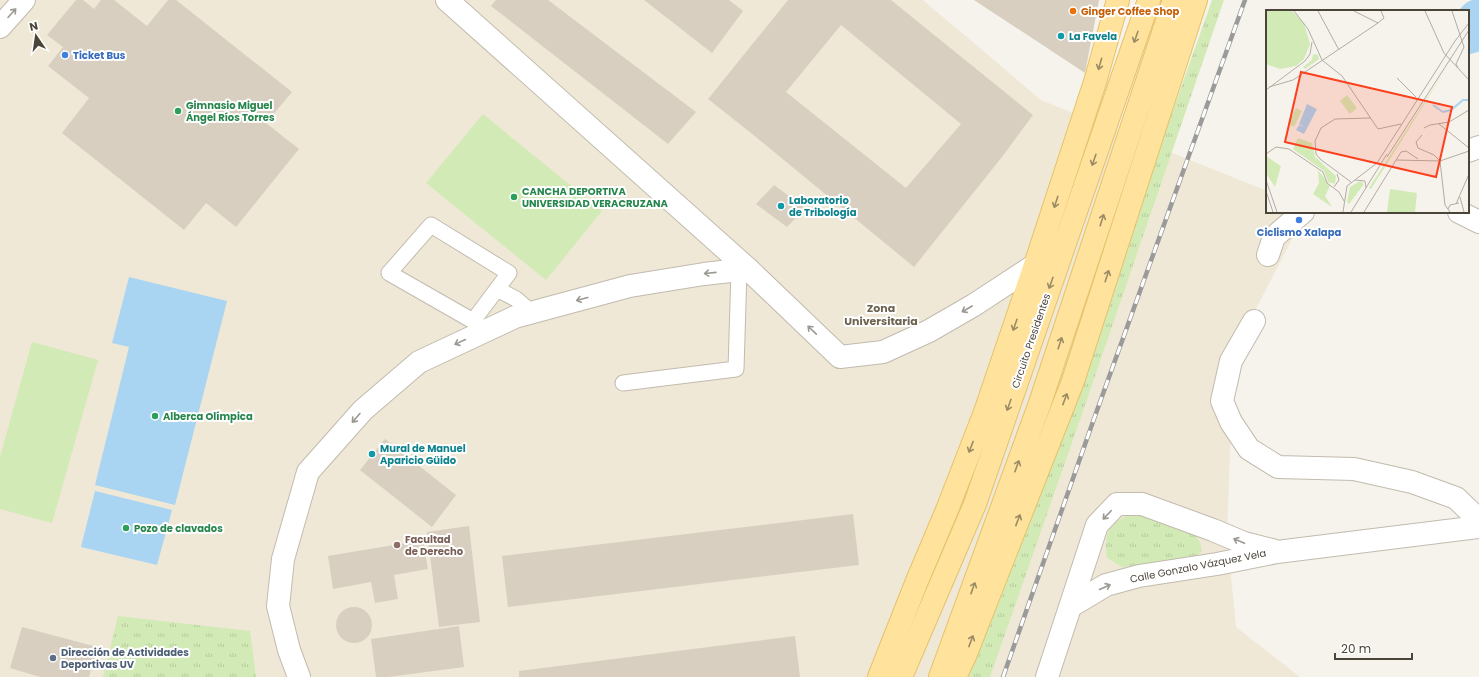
<svg xmlns="http://www.w3.org/2000/svg" width="1479" height="677" viewBox="0 0 1479 677" font-family="Poppins,sans-serif">
<defs>
<pattern id="grass-tufts" width="24" height="20" patternUnits="userSpaceOnUse"><rect width="24" height="20" fill="#d2eab5"/><path d="M3 7l-1-3M5 7V3M7 7l1-3M15 17l-1-3M17 17v-4M19 17l1-3" fill="none" stroke="#b6ca9c"/></pattern>
</defs>
<rect width="100%" height="100%" fill="#f6f3ec"/>
<!-- education -->
<polygon fill="#efe8d6" points="0,0 923,0 1041,100 1267,191 1267,212 1306,212 1230,359 1231,423 1227,536 1236,627 1300,677 0,677"/>
<!-- grass -->
<g fill="url(#grass-tufts)">
<polygon points="1212,0 1224,0 1082,414 990,677 968,677 1006,582"/>
<path d="M1132 513 1192 531 1200 542 1202 551 1193 558 1122 567 1107 558C1103 533 1109 524 1132 513Z"/>
<polygon points="118,616 250,631 256,677 103,677"/>
</g>
<!-- pitch -->
<g fill="#d2eab5">
<polygon points="483,114 602,211 546,280 426,183"/>
<polygon points="32,342 98,360 52,523 0,509 0,457"/>
</g>
<!-- water -->
<g fill="#a9d4f2">
<polygon points="129,277 227,301 175,505 95,485 129,347 112,343"/>
<polygon points="95,491 172,510 157,565 81,547"/>
</g>
<g fill="none" stroke-linecap="round" stroke-linejoin="round">
<!-- river -->
<polyline stroke="#a9d4f2" stroke-width="46" points="1468,31 1474,29 1479,22"/>
</g>
<!-- building -->
<g fill="#d8cfc1" fill-rule="evenodd">
<polygon points="76,0 83,0 94,9 101,0 114,0 147,26 168,0 176,0 292,92 266,123 299,149 236,227 206,203 184,230 62,133 89,98 48,66 63,47 47,35"/>
<polygon points="496,0 548,0 696,112 668,144 491,6"/>
<polygon points="644,0 729,0 743,11 712,53"/>
<path d="M788 0H891L1033 115 1002 157 914 267 751 133 708 99ZM841 25 961 124 906 188 786 92Z"/>
<polygon points="974,0 1099,0 1085,73"/>
<polygon points="774,185 805,208 787,227 756,204"/>
<polygon points="385,439 456,495 432,527 360,470"/>
<polygon points="853,514 859,565 508,607 502,556"/>
<polygon points="469,526 480,622 439,627 427,532"/>
<polygon points="423,540 428,569 394,575 398,599 375,603 371,582 333,589 328,556"/>
<circle cx="354" cy="625" r="18"/>
<polygon points="459,626 464,667 388,677 376,677 371,639"/>
<polygon points="22,627 97,647 89,677 40,677 10,668"/>
<polygon points="795,636 800,677 519,677 519,671"/>
</g>
<g fill="none" stroke-linecap="round" stroke-linejoin="round">
<!-- service casing -->
<g stroke="#c2bbae" stroke-width="17">
<g id="service">
<polygon points="431,225 509,273 473,321 389,273"/>
<polyline points="497,289 516,299 532,313"/>
<polyline points="623,383 736,369 739,270"/>
</g>
</g>
<!-- minor casing -->
<g stroke="#c2bbae" stroke-width="24">
<g id="minor">
<polyline points="447,0 748,269 840,357 883,352 929,331 974,305 1035,265"/>
<polyline points="0,27 24,0"/>
<polyline points="1468,151 1479,147"/>
<polyline points="1459,212 1479,222"/>
<polyline points="1268,255 1274,237 1303,212"/>
<polyline points="1254,321 1231,361 1222,401 1231,422 1249,449 1278,467 1354,469 1412,482 1456,498 1479,520"/>
<polyline points="1071,606 1106,585 1139,576 1217,564 1277,552 1479,527"/>
<polyline points="299,677 289,650 278,606 283,559 308,472 363,410 419,362 515,317 630,286 704,274 748,269"/>
<polyline points="1047,677 1097,525 1117,504 1142,504 1213,530 1244,543 1272,550"/>
</g>
</g>
<!-- primary casing -->
<g stroke="#e6c16a" stroke-width="24">
<g id="primary">
<polyline points="879,677 917,581 947,510 985,412 1035,265 1095,82 1118,0"/>
<polyline points="901,677 975,504 1149,0"/>
<polyline points="940,677 1040,403 1174,0"/>
<polyline points="955,677 965,656 1073,381 1196,0"/>
</g>
</g>
<!-- service -->
<use href="#service" stroke="#fff" stroke-width="15"/>
<!-- minor -->
<use href="#minor" stroke="#fff" stroke-width="22"/>
<!-- primary -->
<use href="#primary" stroke="#ffe39c" stroke-width="22"/>
<!-- rail casing -->
<g stroke="#9a9a9a" stroke-width="4.5">
<polyline id="rail" points="1003,677 1095,416 1245,0"/>
</g>
<!-- rail -->
<use href="#rail" stroke="#fff" stroke-width="3" stroke-dasharray="9" stroke-linecap="butt"/>
</g>
<!-- one-way arrows -->
<defs><path id="oneway-shaft" d="M-6 0H5M1.5-3L5.5 0L1.5 3" fill="none" stroke-width="1.6" stroke-linecap="round" stroke-linejoin="round"/></defs>
<g stroke="#9c9892">
<use href="#oneway-shaft" transform="translate(12 13) rotate(-48)"/>
<use href="#oneway-shaft" transform="translate(710 273) rotate(174)"/>
<use href="#oneway-shaft" transform="translate(582 299) rotate(165)"/>
<use href="#oneway-shaft" transform="translate(967 309) rotate(150)"/>
<use href="#oneway-shaft" transform="translate(812 330) rotate(-136)"/>
<use href="#oneway-shaft" transform="translate(460 342) rotate(155)"/>
<use href="#oneway-shaft" transform="translate(356 418) rotate(131)"/>
<use href="#oneway-shaft" transform="translate(1107 515) rotate(134)"/>
<use href="#oneway-shaft" transform="translate(1239 541) rotate(-157)"/>
<use href="#oneway-shaft" transform="translate(1105 587) rotate(-24)"/>
</g>
<g stroke="#9c8c66">
<use href="#oneway-shaft" transform="translate(1136 37) rotate(109)"/>
<use href="#oneway-shaft" transform="translate(1100 64) rotate(106)"/>
<use href="#oneway-shaft" transform="translate(1094 160) rotate(109)"/>
<use href="#oneway-shaft" transform="translate(1056 202) rotate(108)"/>
<use href="#oneway-shaft" transform="translate(1102 220) rotate(-72)"/>
<use href="#oneway-shaft" transform="translate(1107 276) rotate(-72)"/>
<use href="#oneway-shaft" transform="translate(1051 283) rotate(109)"/>
<use href="#oneway-shaft" transform="translate(1015 325) rotate(109)"/>
<use href="#oneway-shaft" transform="translate(1060 343) rotate(-72)"/>
<use href="#oneway-shaft" transform="translate(1065 399) rotate(-69)"/>
<use href="#oneway-shaft" transform="translate(1009 405) rotate(109)"/>
<use href="#oneway-shaft" transform="translate(971 447) rotate(111)"/>
<use href="#oneway-shaft" transform="translate(1017 466) rotate(-70)"/>
<use href="#oneway-shaft" transform="translate(1018 520) rotate(-69)"/>
<use href="#oneway-shaft" transform="translate(973 588) rotate(-70)"/>
<use href="#oneway-shaft" transform="translate(971 641) rotate(-69)"/>
</g>
<!-- markers -->
<circle fill="#e8710a" stroke="#fff" stroke-width="1.5" cx="1073" cy="11" r="4"/>
<g fill="#0f9aa8" stroke="#fff" stroke-width="1.5">
<circle cx="1061" cy="36" r="4"/>
<circle cx="781" cy="206" r="4"/>
<circle cx="372" cy="454" r="4"/>
</g>
<g fill="#3f7fe0" stroke="#fff" stroke-width="1.5">
<circle cx="65" cy="55" r="4"/>
<circle cx="1299" cy="220" r="4"/>
</g>
<g fill="#2e9e5b" stroke="#fff" stroke-width="1.5">
<circle cx="178" cy="111" r="4"/>
<circle cx="514" cy="197" r="4"/>
<circle cx="155" cy="416" r="4"/>
<circle cx="126" cy="528" r="4"/>
</g>
<circle fill="#8d6e63" stroke="#fff" stroke-width="1.5" cx="397" cy="545" r="4"/>
<circle fill="#5c6f8a" stroke="#fff" stroke-width="1.5" cx="53" cy="658" r="4"/>
<g text-anchor="middle" dominant-baseline="central" stroke-width="4" stroke-linejoin="round" paint-order="stroke">
<!-- food labels -->
<g font-size="10" font-weight="bold" fill="#c56008" stroke="#fff" text-anchor="start">
<text x="1081" y="11">Ginger Coffee Shop</text>
</g>
<!-- culture labels -->
<g font-size="10" font-weight="bold" fill="#0d838f" stroke="#fff" text-anchor="start">
<text x="1069" y="36">La Favela</text>
<text x="789" y="200">Laboratorio<tspan x="789" dy="12">de Tribología</tspan></text>
<text x="380" y="448">Mural de Manuel<tspan x="380" dy="12">Aparicio Güido</tspan></text>
</g>
<!-- shop labels -->
<g font-size="10" font-weight="bold" fill="#366cbe" stroke="#fff" text-anchor="start">
<text x="73" y="55">Ticket Bus</text>
<text x="1299" y="232" text-anchor="middle">Ciclismo Xalapa</text>
</g>
<!-- leisure labels -->
<g font-size="10" font-weight="bold" fill="#27864d" stroke="#fff" text-anchor="start">
<text x="186" y="105">Gimnasio Miguel<tspan x="186" dy="12">Ángel Ríos Torres</tspan></text>
<text x="522" y="191">CANCHA DEPORTIVA<tspan x="522" dy="12">UNIVERSIDAD VERACRUZANA</tspan></text>
<text x="163" y="416">Alberca Olímpica</text>
<text x="134" y="528">Pozo de clavados</text>
</g>
<!-- street labels -->
<g font-size="10" fill="#4b4439" stroke="#fff">
<text transform="translate(1031 341) rotate(-71)">Circuito Presidentes</text>
<text transform="translate(1198 566) rotate(-11)">Calle Gonzalo Vázquez Vela</text>
</g>
<!-- education labels -->
<g font-size="10" font-weight="bold" fill="#785e54" stroke="#fff" text-anchor="start">
<text x="405" y="539">Facultad<tspan x="405" dy="12">de Derecho</tspan></text>
</g>
<!-- service labels -->
<g font-size="10" font-weight="bold" fill="#4e5e75" stroke="#fff" text-anchor="start">
<text x="61" y="652">Dirección de Actividades<tspan x="61" dy="12">Deportivas UV</tspan></text>
</g>
<!-- neighbourhood labels -->
<g font-size="11" font-weight="bold" fill="#6e6250" stroke="#fff">
<text x="881" y="308">Zona<tspan x="881" dy="13">Universitaria</tspan></text>
</g>
</g>
<!-- overview -->
<g transform="translate(1266 10)">
<rect width="203" height="203" fill="#f6f3ec"/>
<path d="M47 44 52 45 53 49 39 59 37 57 46 50ZM181 57 136 130 105 179 103 178ZM32 128 46 133 49 147 70 166 69 174 62 172 58 161 27 139ZM52 160 64 176 59 186 66 197 47 184 53 173ZM94 171 98 174 83 194 81 192 84 177Z" fill="#d2eab5"/>
<path d="M0 1H26L38 13 44 34 38 49 30 56 14 59 0 54ZM81 85 91 98 84 104 74 91ZM30 98 36 101 28 117 22 114ZM0 146 15 156 9 177 0 163ZM124 179 151 183 149 202H121Z" fill="#d2eab5"/>
<path d="M41 94 51 99 38 124 30 120 33 115 39 117 33 114Z" fill="#a9d4f2"/>
<path fill="none" stroke="#a9d4f2" stroke-width="2" d="M167 95 177 102 185 100 197 90H203"/>
<path fill="none" stroke="#b2ada4" stroke-width="1" d="M28 1 42 19 56 50 76 66 112 119 135 114M52 1 73 40M88 1 112 13M159 1 178 43 203 70M186 1 198 37 190 54 192 58M131 68 150 87M3 77 27 70 112 13 118 8 115 1M0 80 39 51 44 44 46 32M173 114 203 138M158 118 164 115 183 112 203 100M156 125 150 132 152 138 168 145 174 151 179 195 184 202M0 144 10 137 23 139 57 162 61 173 73 182 78 191M121 147 203 20M130 150 174 151 203 141M0 170 11 202M89 170 99 171 100 178M85 172 54 149 50 144 49 131 55 118 69 109 105 108M68 177 73 170 71 164M0 181 7 202M194 187 198 202M190 194 203 164M182 199 184 195 193 193M77 202 81 176 111 153 189 31 203 13M85 202 121 144M98 202 135 142 140 141 152 149"/>
<path fill="#fc3f1d" fill-opacity="0.15" stroke="#fc3f1d" stroke-width="2" d="M35 62 186 97 170 167 19 132Z"/>
<rect width="203" height="203" fill="none" stroke="#4b4439" stroke-width="2"/>
</g>
<!-- north arrow -->
<g transform="translate(36 36) rotate(347)" stroke="#ffffff" stroke-width="3" paint-order="stroke">
<path d="M0-3L7 15L0 10L-7 15Z" fill="#4b4439"/>
<text y="-6" font-size="11" font-weight="bold" text-anchor="middle" fill="#4b4439">N</text>
</g>
<!-- scale -->
<path d="M1335 653v6h77v-6" fill="none" stroke="#4b4439" stroke-width="2"/>
<text x="1341" y="653" font-size="12" fill="#4b4439" stroke="#ffffff" stroke-width="3" paint-order="stroke">20 m</text>
</svg>
